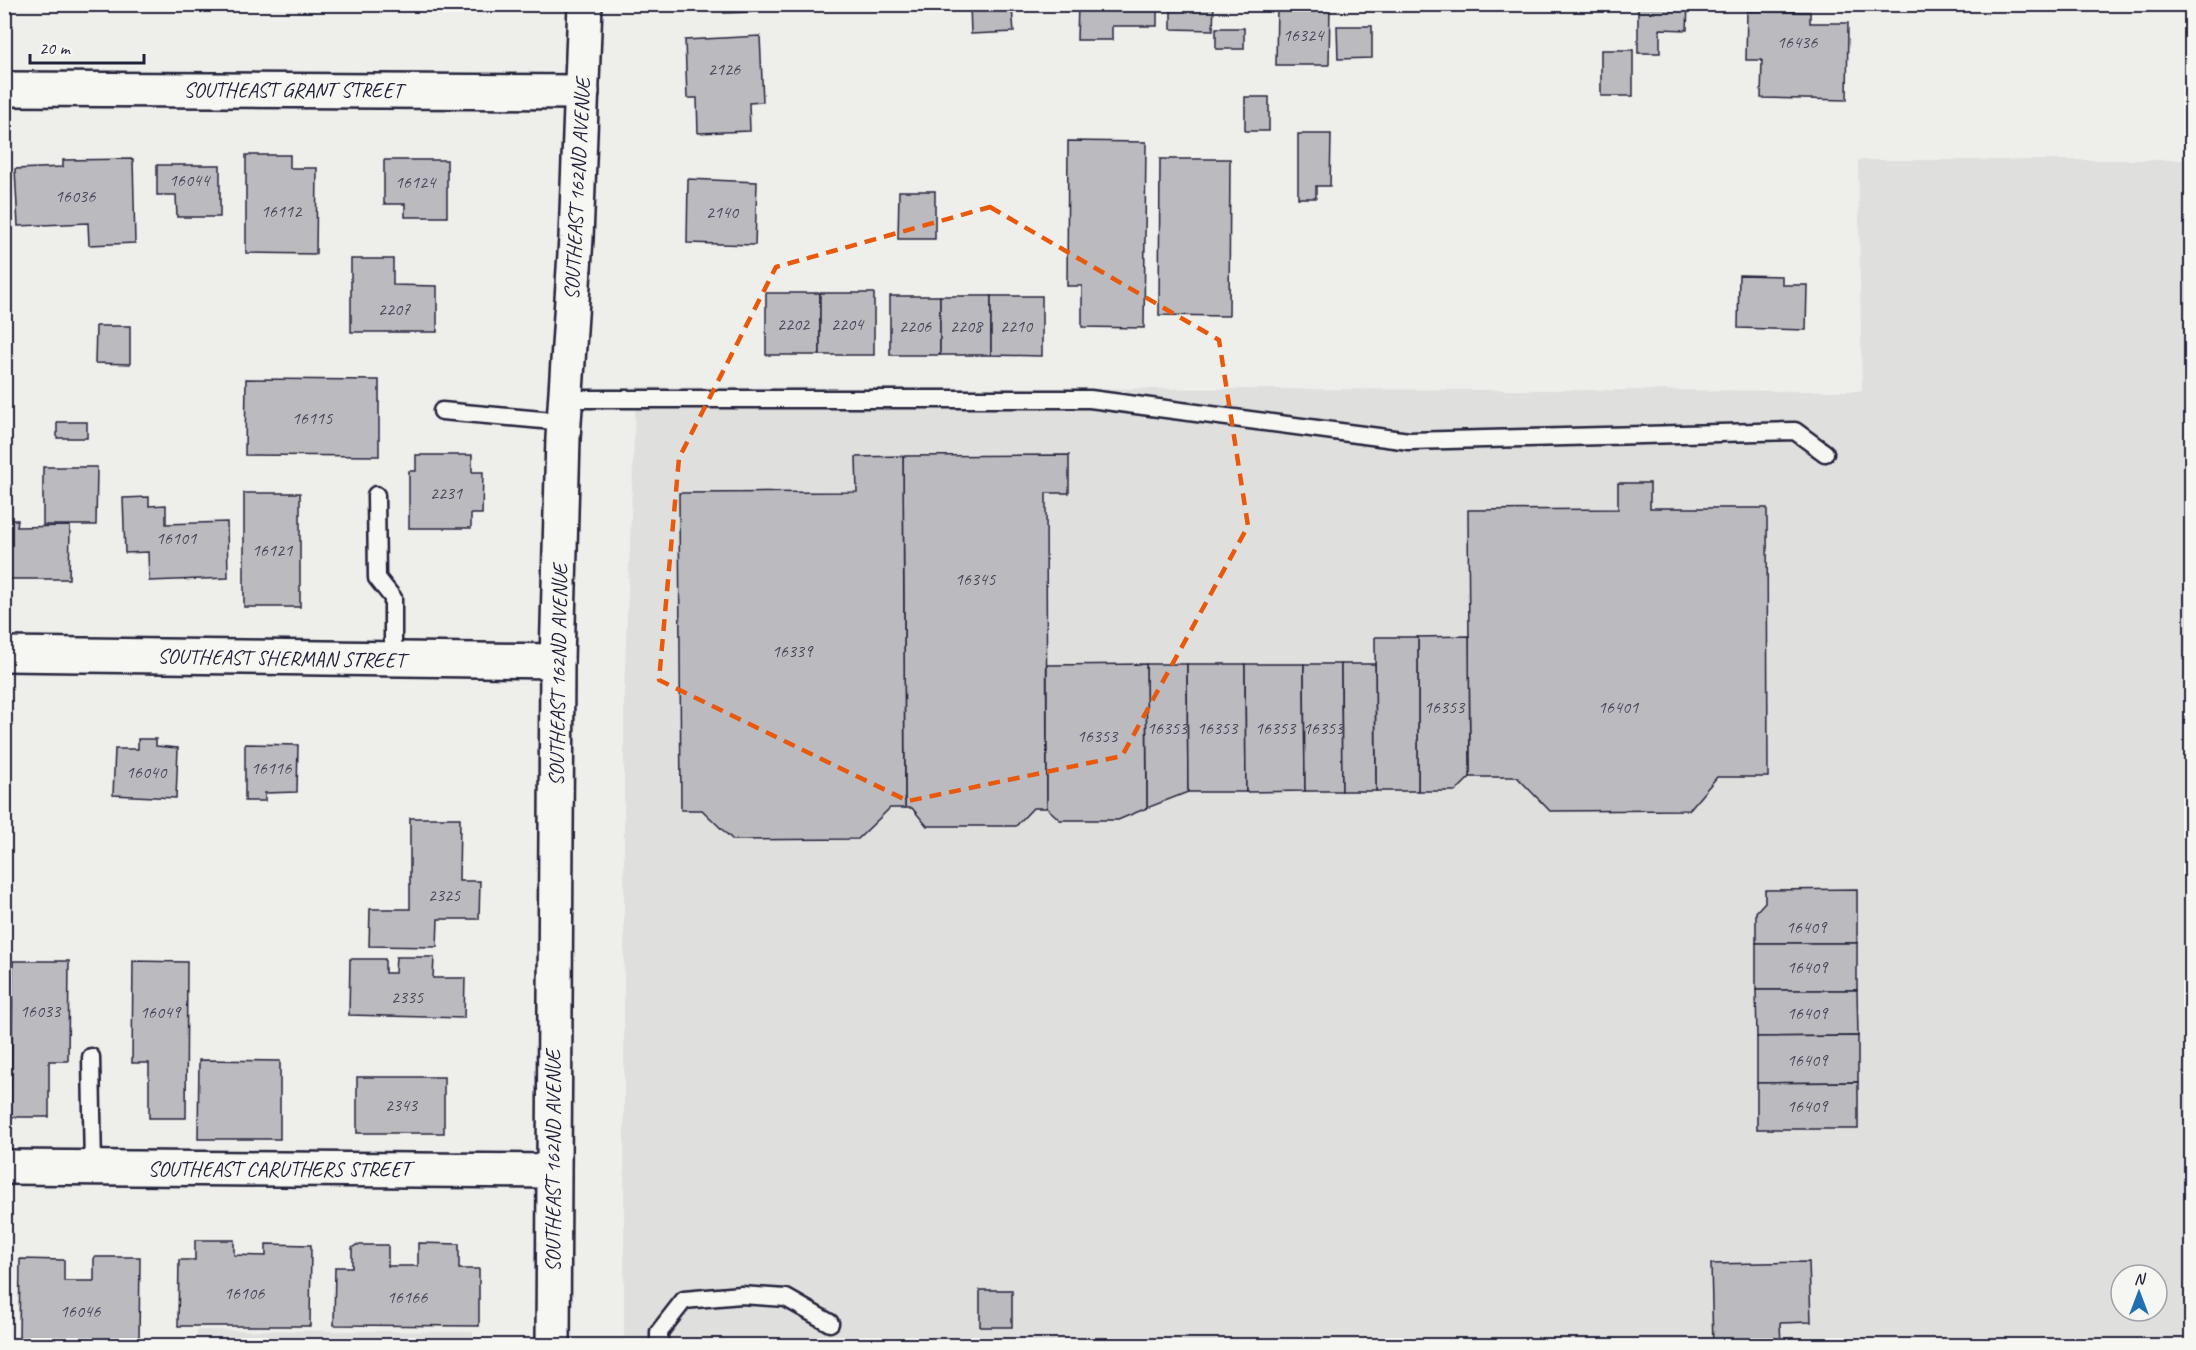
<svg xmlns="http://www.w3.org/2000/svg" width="2196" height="1350" viewBox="0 0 2196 1350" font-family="Caveat,sans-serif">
<rect width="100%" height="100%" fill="#eeeeeb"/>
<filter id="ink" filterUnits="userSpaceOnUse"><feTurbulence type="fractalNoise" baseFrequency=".0167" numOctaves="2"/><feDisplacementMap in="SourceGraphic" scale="12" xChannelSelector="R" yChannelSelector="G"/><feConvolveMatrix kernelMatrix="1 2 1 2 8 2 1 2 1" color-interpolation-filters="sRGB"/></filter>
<g filter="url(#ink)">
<!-- built -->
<g fill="#dfdfde" fill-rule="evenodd">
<path d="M1858 160H2191V1345L624 1346V692L636 387 1862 391ZM2121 1275H2157V1311H2121Z"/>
<polygon points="197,1330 473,1332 473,1345 197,1345"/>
</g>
<!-- building -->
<g fill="#bbbbbf" stroke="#22223b" stroke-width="1.5">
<polygon points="724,4 767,4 767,7 751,8 751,12 724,13"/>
<polygon points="852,4 922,4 922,6 852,7"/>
<polygon points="970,4 1042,4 1043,7 1012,8 1014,32 971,34"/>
<polygon points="1078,4 1157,4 1157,26 1112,26 1112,40 1077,40"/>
<polygon points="1171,4 1214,4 1213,30 1171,29"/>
<polygon points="1277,4 1330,4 1329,65 1276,65"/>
<polygon points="1638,4 1688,4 1687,30 1660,29 1660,53 1638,53"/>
<polygon points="1747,11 1810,12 1810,23 1848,23 1847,100 1761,98 1762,60 1746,60"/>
<polygon points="1337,26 1372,26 1372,58 1338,59"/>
<rect x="1216" y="28" width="28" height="21"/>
<polygon points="760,36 763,102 749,103 750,131 698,133 697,98 687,98 685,40"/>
<rect x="1601" y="50" width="32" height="46"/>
<rect x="1245" y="97" width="24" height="34"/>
<polygon points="1298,134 1331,134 1330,186 1316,186 1316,198 1298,198"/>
<polygon points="1068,141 1146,142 1144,328 1082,327 1082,286 1067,286"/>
<polygon points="246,155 290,155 290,168 317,168 316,254 246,253"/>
<polygon points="133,159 135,243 89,245 88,223 18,226 15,169 63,167 63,160"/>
<polygon points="1160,159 1230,159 1229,316 1159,315"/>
<polygon points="384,160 447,160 447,217 405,217 405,204 384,204"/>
<polygon points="157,165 220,165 220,217 177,217 176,195 157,195"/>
<polygon points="688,179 757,182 755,245 687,243"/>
<polygon points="899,191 935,191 935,239 898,239"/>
<polygon points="351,259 393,259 393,285 437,286 437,332 351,332"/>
<polygon points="1739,275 1782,276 1782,285 1807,285 1806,330 1738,328"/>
<rect x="766" y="293" width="54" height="62"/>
<rect x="820" y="293" width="54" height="62"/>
<rect x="890" y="296" width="50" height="59"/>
<rect x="940" y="296" width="51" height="59"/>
<polygon points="991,296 1042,296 1042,356 991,355"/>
<polygon points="96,326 130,326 130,364 95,363"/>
<polygon points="246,379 379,380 379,456 245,455"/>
<rect x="57" y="422" width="30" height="16"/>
<polygon points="416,455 472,455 472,472 483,472 482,514 471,514 471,528 409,528 409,471 416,471"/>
<polygon points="1069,455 1069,493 1046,493 1047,808 1033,808 1016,826 927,826 912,808 905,808 903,456"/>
<polygon points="903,456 905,808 890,808 858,839 733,840 702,810 681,810 679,493 857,492 856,457"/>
<polygon points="43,467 97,467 96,525 43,525"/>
<polygon points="1618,483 1650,483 1650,508 1767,508 1768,777 1717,777 1689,810 1550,811 1517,777 1470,777 1468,510 1618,509"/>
<rect x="244" y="493" width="56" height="114"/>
<polygon points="149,497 149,506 166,505 166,524 227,522 228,578 149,581 148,552 125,553 123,498"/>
<polygon points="4,520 18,520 17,527 70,526 69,579 4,579"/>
<polygon points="1469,636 1470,777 1456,791 1418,791 1418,637"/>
<polygon points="1375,637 1418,637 1418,791 1376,791"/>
<polygon points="1146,664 1187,664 1188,792 1147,808"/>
<polygon points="1146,664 1147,808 1118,820 1060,820 1047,808 1047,665"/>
<polygon points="1187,664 1245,664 1246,792 1188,792"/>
<polygon points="1245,664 1304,664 1305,791 1246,792"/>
<polygon points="1304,664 1341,664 1342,791 1305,791"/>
<polygon points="1341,664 1375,664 1376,791 1342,791"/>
<polygon points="138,739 156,739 156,746 178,748 176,798 113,795 115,749 138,749"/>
<polygon points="245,744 298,745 297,792 265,793 265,801 245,801"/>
<polygon points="410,818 460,818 459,881 480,881 479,919 438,919 437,947 369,946 370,909 410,909"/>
<polygon points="1857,889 1857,943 1756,943 1756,912 1765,902 1765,890"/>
<rect x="1756" y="943" width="101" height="47"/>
<polygon points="396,957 434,957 433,978 465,978 464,1018 349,1015 350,959 385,959 385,973 395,973"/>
<polygon points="13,961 69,961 68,1061 49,1061 49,1117 11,1117"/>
<polygon points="133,961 187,962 186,1118 149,1118 149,1063 132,1063"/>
<polygon points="1756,990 1857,990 1858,1036 1757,1037"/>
<polygon points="1858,1036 1858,1082 1757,1083 1757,1037"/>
<polygon points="199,1060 280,1061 280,1139 198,1139"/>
<rect x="357" y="1077" width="87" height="56"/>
<polygon points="1858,1082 1858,1129 1757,1129 1757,1083"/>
<polygon points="195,1240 234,1240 234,1255 266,1256 266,1244 311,1245 310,1326 178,1326 179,1260 195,1260"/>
<polygon points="418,1243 459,1244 459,1269 479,1269 479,1326 334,1325 335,1267 352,1267 352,1248 356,1245 388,1245 388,1266 418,1266"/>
<polygon points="94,1257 140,1257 139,1340 19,1340 20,1259 64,1260 64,1281 94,1281"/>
<polygon points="1809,1262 1811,1322 1780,1323 1781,1346 1713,1346 1711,1264"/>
<rect x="980" y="1290" width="32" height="37"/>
<polygon points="1104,1345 1208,1345 1209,1346 1104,1346"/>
</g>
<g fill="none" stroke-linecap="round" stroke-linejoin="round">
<!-- service casing -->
<g stroke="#22223b" stroke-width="21">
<g id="service">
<polyline points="566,399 1090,399 1409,441 1795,431 1825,453"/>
<polyline points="442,411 564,422"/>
<polyline points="376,495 377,578 393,598 393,659"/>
<polyline points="91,1057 93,1168"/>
<polyline points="659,1346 659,1332 684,1300 741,1295 786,1298 830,1323"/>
</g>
</g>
<!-- minor casing -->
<g stroke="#22223b" stroke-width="38">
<g id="minor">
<polyline points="4,89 582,92"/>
<polyline points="4,654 557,661"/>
<polyline points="4,1167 553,1171"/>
</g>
</g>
<!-- secondary casing -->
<g stroke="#22223b" stroke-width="38">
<polyline id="secondary" points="553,1346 557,661 563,438 576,238 585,4"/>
</g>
<!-- service -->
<use href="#service" stroke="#f6f6f2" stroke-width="16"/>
<!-- minor -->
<use href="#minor" stroke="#f6f6f2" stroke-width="33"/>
<!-- secondary -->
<use href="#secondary" stroke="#f6f6f2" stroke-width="33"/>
</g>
</g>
<!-- marked area -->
<path fill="none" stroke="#e8590c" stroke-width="4.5" stroke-dasharray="12 8" stroke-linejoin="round" d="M990 207 1219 340 1248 526 1122 756 908 801 659 680 679 458 776 267Z"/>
<g text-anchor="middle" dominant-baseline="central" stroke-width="4.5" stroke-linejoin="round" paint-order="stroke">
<!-- number labels -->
<g font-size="18" fill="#48485c">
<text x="1303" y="35">16324</text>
<text x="1797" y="42">16436</text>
<text x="724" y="69">2126</text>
<text x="189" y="180">16044</text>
<text x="415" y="182">16124</text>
<text x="75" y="196">16036</text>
<text x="281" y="211">16112</text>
<text x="722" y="212">2140</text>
<text x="394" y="309">2207</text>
<text x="793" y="324">2202</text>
<text x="847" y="324">2204</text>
<text x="915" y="326">2206</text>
<text x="966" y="326">2208</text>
<text x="1016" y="326">2210</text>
<text x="312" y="418">16115</text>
<text x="446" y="493">2231</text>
<text x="176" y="538">16101</text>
<text x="272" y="550">16121</text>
<text x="975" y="579">16345</text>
<text x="792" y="651">16339</text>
<text x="1444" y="707">16353</text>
<text x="1618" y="707">16401</text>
<text x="1167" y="728">16353</text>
<text x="1217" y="728">16353</text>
<text x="1275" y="728">16353</text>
<text x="1323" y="728">16353</text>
<text x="1097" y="736">16353</text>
<text x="271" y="768">16116</text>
<text x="146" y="772">16040</text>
<text x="444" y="895">2325</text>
<text x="1806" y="927">16409</text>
<text x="1807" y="967">16409</text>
<text x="407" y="997">2335</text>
<text x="40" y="1011">16033</text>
<text x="160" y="1012">16049</text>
<text x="1807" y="1013">16409</text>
<text x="1807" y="1060">16409</text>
<text x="401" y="1105">2343</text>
<text x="1807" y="1106">16409</text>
<text x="244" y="1293">16106</text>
<text x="407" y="1297">16166</text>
<text x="80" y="1311">16046</text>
</g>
<!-- street labels -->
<g font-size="21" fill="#22223b" stroke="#f6f6f2">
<text x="293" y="90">SOUTHEAST GRANT STREET</text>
<text transform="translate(577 189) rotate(-87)">SOUTHEAST 162ND AVENUE</text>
<text transform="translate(281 658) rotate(1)">SOUTHEAST SHERMAN STREET</text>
<text transform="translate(558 675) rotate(-89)">SOUTHEAST 162ND AVENUE</text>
<text transform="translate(553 1161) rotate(-90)">SOUTHEAST 162ND AVENUE</text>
<text x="279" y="1169">SOUTHEAST CARUTHERS STREET</text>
</g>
</g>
<!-- margin -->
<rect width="2196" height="1350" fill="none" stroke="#f6f6f2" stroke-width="24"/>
<rect x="12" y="12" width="2172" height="1326" fill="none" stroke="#22223b" stroke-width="2" filter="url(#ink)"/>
<!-- north arrow -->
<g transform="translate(2139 1293)"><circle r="28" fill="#f6f6f2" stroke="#a1a1a9" stroke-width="1.5"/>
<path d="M0-4.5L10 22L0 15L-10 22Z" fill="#1f6fb2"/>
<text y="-9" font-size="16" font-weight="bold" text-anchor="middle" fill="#22223b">N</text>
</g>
<!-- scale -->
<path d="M30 54v9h114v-9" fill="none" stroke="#22223b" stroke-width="3"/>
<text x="39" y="54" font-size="18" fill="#22223b" stroke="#f6f6f2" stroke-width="4.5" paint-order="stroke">20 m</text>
</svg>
